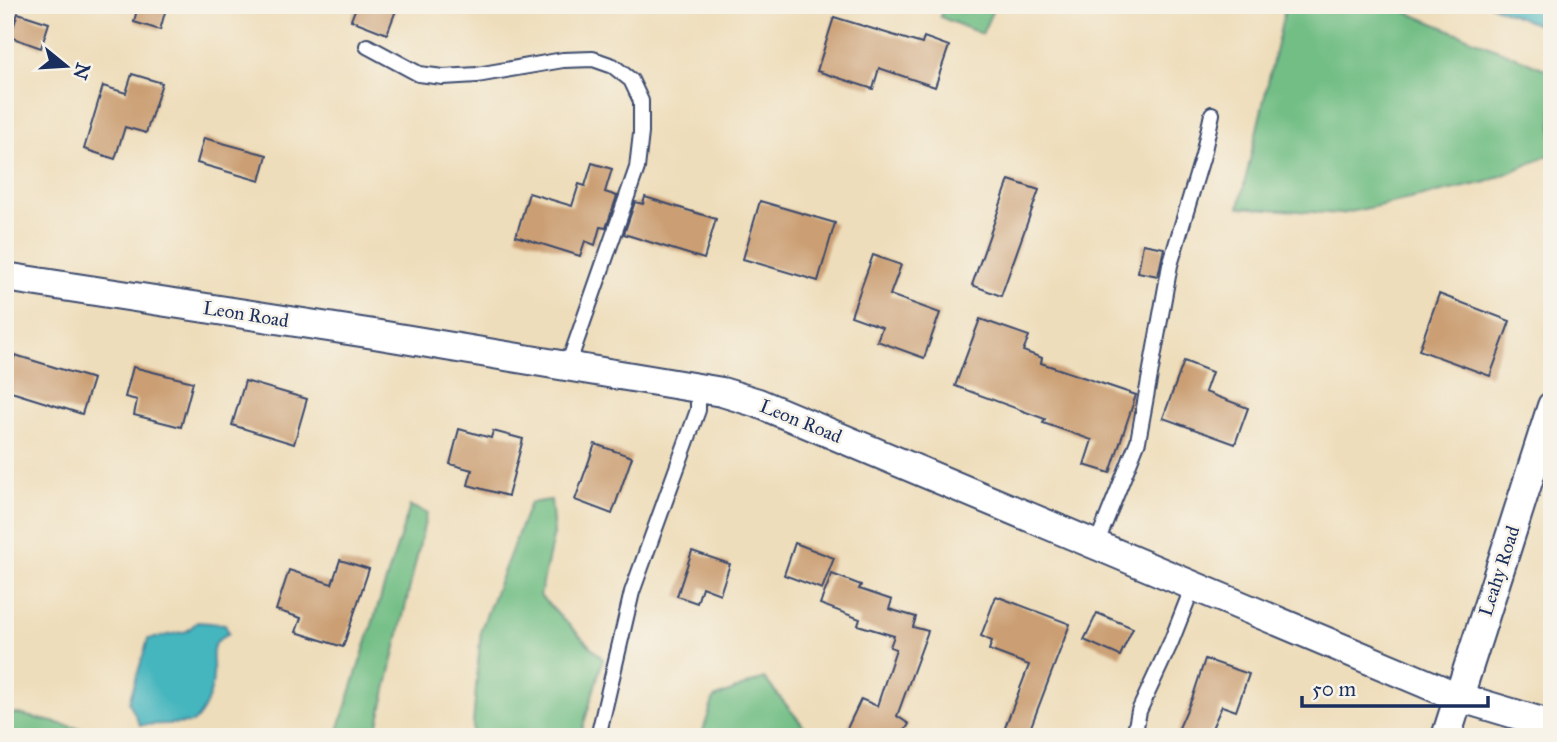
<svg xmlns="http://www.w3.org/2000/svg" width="1557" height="742" viewBox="0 0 1557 742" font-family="'IM FELL Great Primer',serif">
<rect width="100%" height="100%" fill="#f7f3e8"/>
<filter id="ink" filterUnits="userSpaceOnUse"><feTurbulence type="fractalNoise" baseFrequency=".0143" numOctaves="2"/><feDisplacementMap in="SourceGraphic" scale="14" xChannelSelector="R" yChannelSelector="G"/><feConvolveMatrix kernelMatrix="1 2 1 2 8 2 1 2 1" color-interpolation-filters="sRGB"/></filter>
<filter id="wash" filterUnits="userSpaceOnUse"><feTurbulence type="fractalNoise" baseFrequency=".00686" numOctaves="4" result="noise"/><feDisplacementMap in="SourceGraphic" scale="28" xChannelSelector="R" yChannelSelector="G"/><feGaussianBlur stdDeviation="1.57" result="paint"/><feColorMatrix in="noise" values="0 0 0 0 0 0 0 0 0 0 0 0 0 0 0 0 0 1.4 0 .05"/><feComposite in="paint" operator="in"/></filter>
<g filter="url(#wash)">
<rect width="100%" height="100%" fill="#eeddba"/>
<!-- forest -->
<g fill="#72be85" stroke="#467672" stroke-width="2">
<polygon points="943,5 995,5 982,34 940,17"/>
<polygon points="1286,5 1395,5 1394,7 1552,72 1552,154 1487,182 1341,214 1239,207"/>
<polygon points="551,500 554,533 540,596 603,659 580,737 472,737 481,629 530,503"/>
<polygon points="410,506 427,513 375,737 336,737"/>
<polygon points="764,678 807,730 805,737 701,737 714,698"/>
<polygon points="14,713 116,737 5,737 5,726"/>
</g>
<!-- water -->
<g fill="#45b5be" stroke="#30728e" stroke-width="2">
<polygon points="1490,5 1552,5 1552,31"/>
<path d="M197 622 225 624 229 633C205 645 215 655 213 677 212 693 205 712 193 723L140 725 129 702 148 639 187 631Z"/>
</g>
<g id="blocks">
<!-- building -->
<g fill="#cb9f73">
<polygon points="138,5 167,5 160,30 134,22"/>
<polygon points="357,5 398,5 387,34 351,20"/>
<polygon points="18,13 49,23 41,48 10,37"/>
<polygon points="834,17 922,44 924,37 949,46 935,87 879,68 873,89 817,71"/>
<polygon points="132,74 162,83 146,133 125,127 115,159 84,149 103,86 126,93"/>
<polygon points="204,138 267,155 260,181 197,163"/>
<polygon points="592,163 612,169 605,192 617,196 606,228 600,227 595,245 585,241 580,256 516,236 529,193 572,206 579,184 585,186"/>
<polygon points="1009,180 1039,190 1001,296 972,285"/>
<polygon points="645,197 716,219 704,259 624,234 635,202 643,204"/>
<polygon points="760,201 835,223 818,281 743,259"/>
<polygon points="1143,244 1164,248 1158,276 1138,272"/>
<polygon points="873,255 901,265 890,295 940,313 924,358 877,341 882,327 851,316"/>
<polygon points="1439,294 1510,321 1490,376 1419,350"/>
<polygon points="980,319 1029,336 1023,351 1042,358 1041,363 1136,395 1110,473 1084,465 1092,440 1043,423 1045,419 955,386"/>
<polygon points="15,355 93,379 82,414 5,390"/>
<polygon points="1184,361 1212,372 1205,392 1248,408 1235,444 1163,418"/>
<polygon points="133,367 193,382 181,427 134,415 137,400 125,397"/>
<polygon points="245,381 307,399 294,444 232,425"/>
<polygon points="459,429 491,438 493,431 523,439 508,496 468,485 472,470 450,464"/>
<polygon points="595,444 632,457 612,514 575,500"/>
<polygon points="795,543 834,558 822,589 784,575"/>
<polygon points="692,551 730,564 720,594 702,587 697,603 677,596"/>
<polygon points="340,560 369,569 343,647 296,632 301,618 276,610 289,570 332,584"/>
<polygon points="832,574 861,585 859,589 892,600 889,609 916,617 913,627 928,631 897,716 909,724 901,737 843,737 861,699 877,706 896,649 890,647 894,636 858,625 860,619 820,604"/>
<polygon points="996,596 1070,624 1027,737 1004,730 1029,665 989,650 992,641 981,636"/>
<polygon points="1097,613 1133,628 1120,656 1084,640"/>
<polygon points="1205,659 1249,674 1236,711 1222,706 1208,737 1175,737 1193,696"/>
</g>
</g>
</g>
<g filter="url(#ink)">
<use href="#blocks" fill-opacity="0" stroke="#3b496c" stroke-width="2"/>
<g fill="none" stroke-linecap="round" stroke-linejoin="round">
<!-- service casing -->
<g stroke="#3b496c" stroke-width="18">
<g id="service">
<polyline points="367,46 419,74 443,77 477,75 563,60 593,59 613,66 631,80 641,101 641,133 637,168 568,365"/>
<polyline points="1096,545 1138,441 1170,265 1203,155 1212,114"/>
<polyline points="598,737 632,592 698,410 698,387"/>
<polyline points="1134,737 1139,711 1171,642 1193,586"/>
</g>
</g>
<!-- minor casing -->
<g stroke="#3b496c" stroke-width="32">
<g id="minor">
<polyline points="5,277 374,334 722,392 758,403 1458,697 1552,725"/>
<polyline points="1446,737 1552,406"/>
</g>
</g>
<!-- service -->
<use href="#service" stroke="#fff" stroke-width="14"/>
<!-- minor -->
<use href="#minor" stroke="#fff" stroke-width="28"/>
</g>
</g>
<g text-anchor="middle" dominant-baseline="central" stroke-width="5" stroke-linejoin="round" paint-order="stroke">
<!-- street labels -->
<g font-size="19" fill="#1b2f5e" stroke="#f7f3e8">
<text transform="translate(246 314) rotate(9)">Leon Road</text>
<text transform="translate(801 421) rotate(22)">Leon Road</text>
<text transform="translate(1499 571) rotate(-72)">Leahy Road</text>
</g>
</g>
<!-- margin -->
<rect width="1557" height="742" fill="none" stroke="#f7f3e8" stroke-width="28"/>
<!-- north arrow -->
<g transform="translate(66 66) rotate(108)" stroke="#f7f3e8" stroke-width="5" paint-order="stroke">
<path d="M0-5L12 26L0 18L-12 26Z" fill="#1b2f5e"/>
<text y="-10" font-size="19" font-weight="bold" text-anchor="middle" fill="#1b2f5e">N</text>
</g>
<!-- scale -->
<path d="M1302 696v10h186v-10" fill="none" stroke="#1b2f5e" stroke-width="3.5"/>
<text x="1312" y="696" font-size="21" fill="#1b2f5e" stroke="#f7f3e8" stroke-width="5" paint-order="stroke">50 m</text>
</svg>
